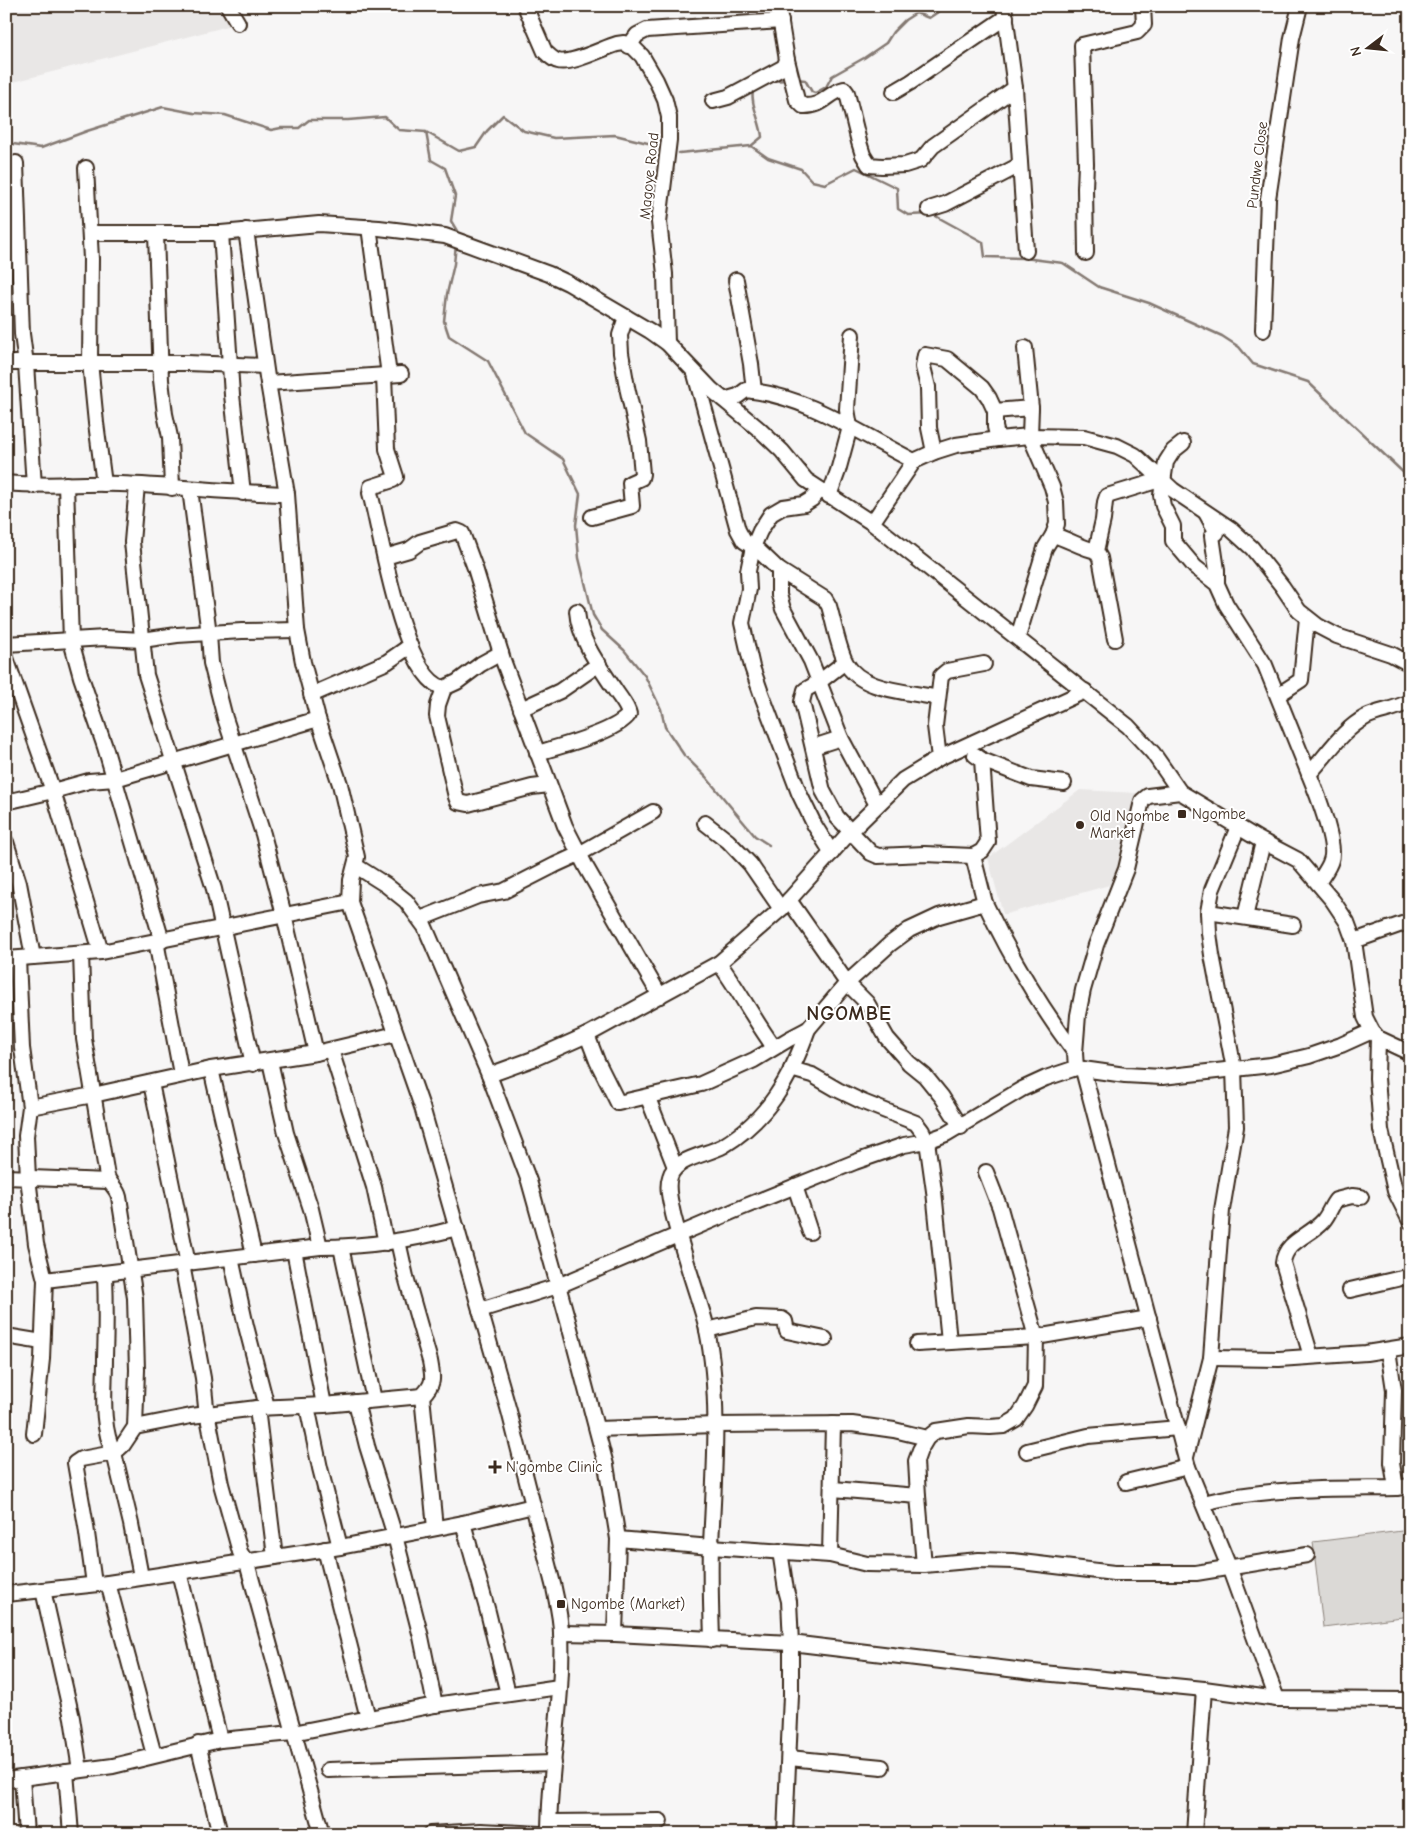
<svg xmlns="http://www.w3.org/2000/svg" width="1416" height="1840" viewBox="0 0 1416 1840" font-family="'Comic Neue',sans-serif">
<rect width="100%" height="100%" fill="#f7f6f6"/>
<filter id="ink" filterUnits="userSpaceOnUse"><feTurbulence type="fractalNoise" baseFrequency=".02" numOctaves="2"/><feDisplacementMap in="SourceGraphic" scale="10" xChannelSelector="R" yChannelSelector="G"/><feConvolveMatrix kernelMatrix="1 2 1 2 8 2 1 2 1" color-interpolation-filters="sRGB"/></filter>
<g filter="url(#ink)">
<!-- built -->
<g fill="#e9e7e6">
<polygon points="6,6 225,6 232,25 6,84"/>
<polygon points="1080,790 1137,793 1113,884 1006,914 1003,914 988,858"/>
</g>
<!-- green -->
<polygon fill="#dbd9d6" stroke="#8b827a" points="1410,1530 1410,1616 1323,1627 1313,1542"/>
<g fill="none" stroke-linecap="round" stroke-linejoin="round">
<!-- stream -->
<g stroke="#847972" stroke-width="2.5">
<polyline points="797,79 805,80 812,92 815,93 826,87 832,76 864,58 886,43 893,32 905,20 916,13 929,18 947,6"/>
<polyline points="771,81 788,80"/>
<polyline points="426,132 431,160 445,168 455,196 451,221 457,231 456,236"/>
<polyline points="6,143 41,148 87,131 163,107 194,113 225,115 271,130 281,128 299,128 309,120 348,120 385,117 399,130 426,132 459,151 476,147 487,131 503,115 524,131 554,138 615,135 664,147"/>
<path d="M751 146 762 137C761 122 750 104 753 90"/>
<polyline points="679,153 751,146 768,158 801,169 812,181 825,184 856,168 897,188 898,209 908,215 932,214 983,242 985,257 1024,258 1063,263 1099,287 1149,303 1222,336 1239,347 1253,364 1308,382 1410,479"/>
<polyline points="456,244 454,264 447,294 444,321 449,336 488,361 525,433 563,459 580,494 576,525 579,558 593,615 602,630 624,650 645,676 661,709 665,727 684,755 706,777 755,836 769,845"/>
</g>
<!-- minor casing -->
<g stroke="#3b2a1e" stroke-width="18">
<g id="minor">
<polyline points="228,6 238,23"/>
<path d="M525 6 545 52C549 55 553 60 558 61 571 65 603 48 617 44L624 43 633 47 642 56 656 80 665 100 669 117V140L659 222 665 274 667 343"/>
<polyline points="1004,6 1015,88 1026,251"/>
<polyline points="629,46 637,35 647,30 781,21"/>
<path d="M787 60 797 100 803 106C824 107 827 93 844 89L847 93 859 142 863 155 869 165 882 166 905 165 921 160 933 146 1015 88"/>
<polyline points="894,92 911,82 1006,17"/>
<polyline points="713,101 728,97 784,67 787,60 778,6"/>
<polyline points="16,163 22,334 26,364 34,486"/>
<polyline points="86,168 91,259 90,362 96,423 104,484"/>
<polyline points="929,209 945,204 1020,165"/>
<polyline points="369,227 389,375"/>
<path d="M246 230 267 377 287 494 297 630 303 662 318 719 340 784 357 857 351 880 350 902 422 1107 509 1411 554 1588C557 1603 561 1618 561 1633 564 1700 549 1767 549 1834"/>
<polyline points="90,233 221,233 319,224 379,228 445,236 549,274 568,283 650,331 667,343 712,390 760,430 782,451 806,480 872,523 1128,726 1153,753 1180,792 1260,840 1298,860 1333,901 1347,922 1354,941 1365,1017 1372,1031 1378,1038 1410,1053"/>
<polyline points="221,233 232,395 243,493"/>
<polyline points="156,234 161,380 165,414 170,437 172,488"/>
<polyline points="1086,253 1085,188 1086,164 1082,45 1137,32 1144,25 1143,6"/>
<polyline points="736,280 751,364 754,391"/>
<polyline points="1263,330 1268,199 1292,38 1300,6"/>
<polyline points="6,363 187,363 265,366"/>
<path d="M695 374 738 530 744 541 759 551 779 570 825 599 829 606C834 623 838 647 846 663 862 692 909 691 938 698"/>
<path d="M384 376 387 449 396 477 393 480 371 487 370 493C381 532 402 679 444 688L457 682 481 664 501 653"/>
<polyline points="268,383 401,374"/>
<path d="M724 400 738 396 746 390C808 396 860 434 914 461"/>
<polyline points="995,411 1031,408"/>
<polyline points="1183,443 1173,451 1166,462 1161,495 1163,506 1173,526 1173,541 1195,567 1217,584 1226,604 1265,665 1309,774"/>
<polyline points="934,452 929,428 928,387 923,367 925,355 947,359 982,388 989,398 995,411 995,427 998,439"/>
<path d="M6 483C44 487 82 483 120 484 176 486 231 493 287 494"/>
<polyline points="66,484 71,641 81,677 105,747 162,941"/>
<polyline points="137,485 132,542 146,675 214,889 253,1064"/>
<polyline points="190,489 209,634 211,663 225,718 263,834 284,915 316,1053"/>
<polyline points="820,490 812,499 804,504 783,507 771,514 760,531 753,547 748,571 749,589 742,623 752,667 761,693 799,793 815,826 832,853"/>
<polyline points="829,496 838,471 850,427 847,409 852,335"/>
<polyline points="1206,513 1217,533 1212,536 1217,570 1217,584"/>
<polyline points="592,517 632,506 630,483 641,478 642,474 639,441 627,387 621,353 620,335 626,317"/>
<polyline points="872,523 914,461 934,452 956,445 998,439 1030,436 1084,437 1117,446 1135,455 1173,490 1231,529 1252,548 1282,586 1299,611 1318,626 1337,636 1391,654 1410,664"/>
<path d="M1053 535C1068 539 1081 548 1096 551L1100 558 1115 639"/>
<polyline points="1096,551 1103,520 1105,502 1107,496 1163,479"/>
<polyline points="385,557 409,550 420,542 457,531 462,533 475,568 504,663 565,826 586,867 660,996"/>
<polyline points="779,570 779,595 783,609 811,661 841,738 877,805"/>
<polyline points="1018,637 1045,548 1053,535 1057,524 1056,502 1052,487 1030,436 1031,408 1025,348"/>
<polyline points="6,644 105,638 142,640 177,635 242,631 297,630"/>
<polyline points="6,658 53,791 101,952"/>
<polyline points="845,662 819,682 805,690 802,702 823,791 837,817 871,853 878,856 924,854 973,856"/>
<polyline points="444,688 438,705 437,716 456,797 458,802 468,804 532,787 549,785"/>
<polyline points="311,695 387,662 410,646"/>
<polyline points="1278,695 1301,680 1307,618"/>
<polyline points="521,709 560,691 599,664"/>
<polyline points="813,747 841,738"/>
<path d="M537 753C558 747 617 732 629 714 627 705 620 698 615 690 600 667 579 640 577 611"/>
<polyline points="975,755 982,760 1031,779 1064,783"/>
<polyline points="939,758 935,726 941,676 947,671 984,664"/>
<polyline points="982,760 988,842 982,851 973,856 985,903"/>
<polyline points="6,802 53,791 89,781 115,779 318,719"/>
<polyline points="705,823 728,841 750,864 781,909"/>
<polyline points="6,842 19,883 33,957"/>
<polyline points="356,866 386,885 406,901 425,927 489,1075 529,1181 568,1321 606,1465 618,1539 615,1634"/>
<path d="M1318 883C1322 876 1329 868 1331 860 1337 844 1316 791 1309 774 1328 754 1342 730 1366 717 1380 710 1396 710 1410 701"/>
<polyline points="789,900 847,983 867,1003 887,1038 909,1063 925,1076 942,1097 961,1127"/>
<polyline points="1208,912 1293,925"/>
<polyline points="1245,917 1263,842"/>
<polyline points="420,919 478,896 504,891 555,865 579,854 653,812"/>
<polyline points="156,941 181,1074"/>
<polyline points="1354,941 1402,924 1410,923"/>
<path d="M81 954 84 1039 107 1176C109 1184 117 1188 119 1197L135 1298 137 1370 135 1427 123 1445 114 1453 81 1459 75 1463 86 1526 94 1584"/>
<polyline points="6,959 101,952 350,902"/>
<polyline points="18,959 22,1048 30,1107 26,1136 28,1178 36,1244 45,1280 42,1359 34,1434"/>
<path d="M719 963C739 990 754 1020 774 1047"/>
<path d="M587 1035 597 1061 618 1103 701 1084 754 1060 789 1039 808 1029 847 983 890 944 909 930 939 916 985 903C1010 956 1040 1006 1075 1053L1076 1068"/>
<polyline points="1378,1038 1377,1078 1381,1130 1395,1191 1410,1221"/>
<polyline points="331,1050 374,1187 386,1243"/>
<polyline points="1075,1053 1078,1015 1083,990 1096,945 1126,869 1142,801 1148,796 1180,792"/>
<polyline points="270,1061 286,1133 311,1209 320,1247"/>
<polyline points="211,1069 254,1255"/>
<polyline points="791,1069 812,1075 838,1090 863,1102 916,1123 922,1131 927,1141 934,1191 949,1341"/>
<polyline points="1083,1070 1188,1467 1229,1567 1277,1699"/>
<polyline points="489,1075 533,1059 587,1035 719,963 781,909 850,832 903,780 939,758 1085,691"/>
<polyline points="151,1083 188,1264"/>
<polyline points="648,1098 675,1167"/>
<polyline points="30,1107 93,1095 211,1069 316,1053 396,1034"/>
<polyline points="6,1177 108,1181"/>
<polyline points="795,1186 810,1232"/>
<polyline points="341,1247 374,1400"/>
<polyline points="294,1250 324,1405"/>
<polyline points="231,1258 246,1326 267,1407"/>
<polyline points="182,1264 203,1378 206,1407 221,1484 240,1552 247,1563 322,1834"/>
<path d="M105 1274C106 1302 106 1330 105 1358 105 1389 100 1425 114 1453L131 1524 141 1577"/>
<path d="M45 1280 320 1247C366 1247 412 1240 457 1228"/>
<polyline points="1350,1290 1410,1276"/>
<polyline points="480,1310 558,1286 741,1208 855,1162 904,1145 927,1141 946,1134 1022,1089 1046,1078 1076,1068 1125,1075 1162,1077 1271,1065 1309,1056 1341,1045 1372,1031"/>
<polyline points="707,1330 756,1318 782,1319 785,1321 787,1331 825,1339"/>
<polyline points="6,1336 42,1342"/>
<polyline points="917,1344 1036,1337 1149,1318"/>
<polyline points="1388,1350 1394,1390 1392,1463 1396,1488"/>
<path d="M1311 1356 1283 1263C1285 1241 1310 1236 1323 1221 1329 1214 1331 1206 1336 1200L1352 1196 1361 1197"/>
<polyline points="1211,1358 1279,1359 1366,1353 1410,1346"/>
<polyline points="422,1396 435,1528"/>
<polyline points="356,1402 367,1446 395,1536 421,1637 435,1705"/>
<polyline points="307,1406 320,1468 340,1547"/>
<polyline points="135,1427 191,1416 257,1408"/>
<polyline points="597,1429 716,1425 852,1424 894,1430 927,1438"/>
<polyline points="1027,1451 1088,1436 1178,1428"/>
<polyline points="1186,1457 1211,1358 1222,1210 1236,1127 1234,1069 1212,955 1209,933 1208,912 1212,890 1238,827"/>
<polyline points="1126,1482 1188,1467"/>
<polyline points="833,1489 918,1496 924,1565"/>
<polyline points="918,1496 916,1461 920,1450 927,1438 936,1431 969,1426 990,1427 1004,1426 1016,1419 1025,1406 1035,1386 1036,1337 1000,1208 986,1172"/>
<path d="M1203 1503C1267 1487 1331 1489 1396 1488L1410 1486"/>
<polyline points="463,1523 488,1612 508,1694"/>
<polyline points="618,1539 711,1547 830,1555 867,1564 924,1565 979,1560 1013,1561 1114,1573 1196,1573 1307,1555"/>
<polyline points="325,1549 368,1718"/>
<polyline points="780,1551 786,1590 789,1601 791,1643 791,1695 785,1834"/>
<polyline points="830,1555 833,1424"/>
<path d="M275 1557 257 1408 324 1405 422 1396C435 1383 433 1378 430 1361L406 1277 398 1241"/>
<polyline points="179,1572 220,1740"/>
<polyline points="108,1583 154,1755"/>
<polyline points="43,1590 72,1718 80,1770"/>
<polyline points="6,1594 108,1583 340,1547 463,1523 533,1506"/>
<polyline points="561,1633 615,1634 791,1643 1033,1672 1204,1689 1277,1699 1410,1700"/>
<path d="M712 1640C711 1608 710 1577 711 1545 714 1475 721 1399 707 1330 705 1319 701 1308 698 1298 689 1270 680 1242 673 1214 671 1203 666 1188 670 1177 675 1158 707 1155 723 1146 768 1119 791 1078 808 1029"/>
<polyline points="198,1744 220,1834"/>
<polyline points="789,1758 882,1767"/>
<path d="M328 1770C403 1767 478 1766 554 1763"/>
<polyline points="66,1772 71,1834"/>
<polyline points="22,1778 26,1834"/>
<polyline points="6,1780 113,1766 220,1740 293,1733 435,1705 559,1687"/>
<polyline points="550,1822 660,1821"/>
<polyline points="430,1834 481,1831 541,1834"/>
<polyline points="1194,1834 1204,1689"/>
</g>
</g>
<!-- minor -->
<use href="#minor" stroke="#fff" stroke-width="14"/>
</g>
</g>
<!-- markers -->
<g fill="#3b2a1e" stroke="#fff" stroke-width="2">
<rect x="1177" y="809" width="10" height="10" rx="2.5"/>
<circle cx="1080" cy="825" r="5"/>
<path d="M492.5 1459.5h5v5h5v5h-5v5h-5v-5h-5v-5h5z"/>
<rect x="556" y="1599" width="10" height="10" rx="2.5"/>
</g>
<g text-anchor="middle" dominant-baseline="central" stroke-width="4" stroke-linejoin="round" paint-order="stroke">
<!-- street labels -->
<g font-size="15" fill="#3b2a1e" stroke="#fff">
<text transform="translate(1257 165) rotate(-83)">Pundwe Close</text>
<text transform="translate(649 176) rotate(-84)">Magoye Road</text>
</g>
<!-- poi labels -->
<g font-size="15" fill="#3b2a1e" stroke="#fff" text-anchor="start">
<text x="1192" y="814">Ngombe</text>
<text x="1090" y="816">Old Ngombe<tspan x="1090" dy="17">Market</tspan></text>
<text x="506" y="1467">N'gombe Clinic</text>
<text x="571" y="1604">Ngombe (Market)</text>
</g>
<!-- district labels -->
<g font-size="20" font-weight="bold" letter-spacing="1" fill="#3b2a1e" stroke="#fff">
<text x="849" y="1013">NGOMBE</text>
</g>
</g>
<!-- margin -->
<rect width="1416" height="1840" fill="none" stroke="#fff" stroke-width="25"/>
<rect x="12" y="12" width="1391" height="1815" fill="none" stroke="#3b2a1e" stroke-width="2" filter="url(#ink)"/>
<!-- north arrow -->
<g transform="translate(1368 48) rotate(254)" stroke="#ffffff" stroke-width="4" paint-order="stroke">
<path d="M0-4L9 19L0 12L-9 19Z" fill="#3b2a1e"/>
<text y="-8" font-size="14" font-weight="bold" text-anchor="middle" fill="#3b2a1e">N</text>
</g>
</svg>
